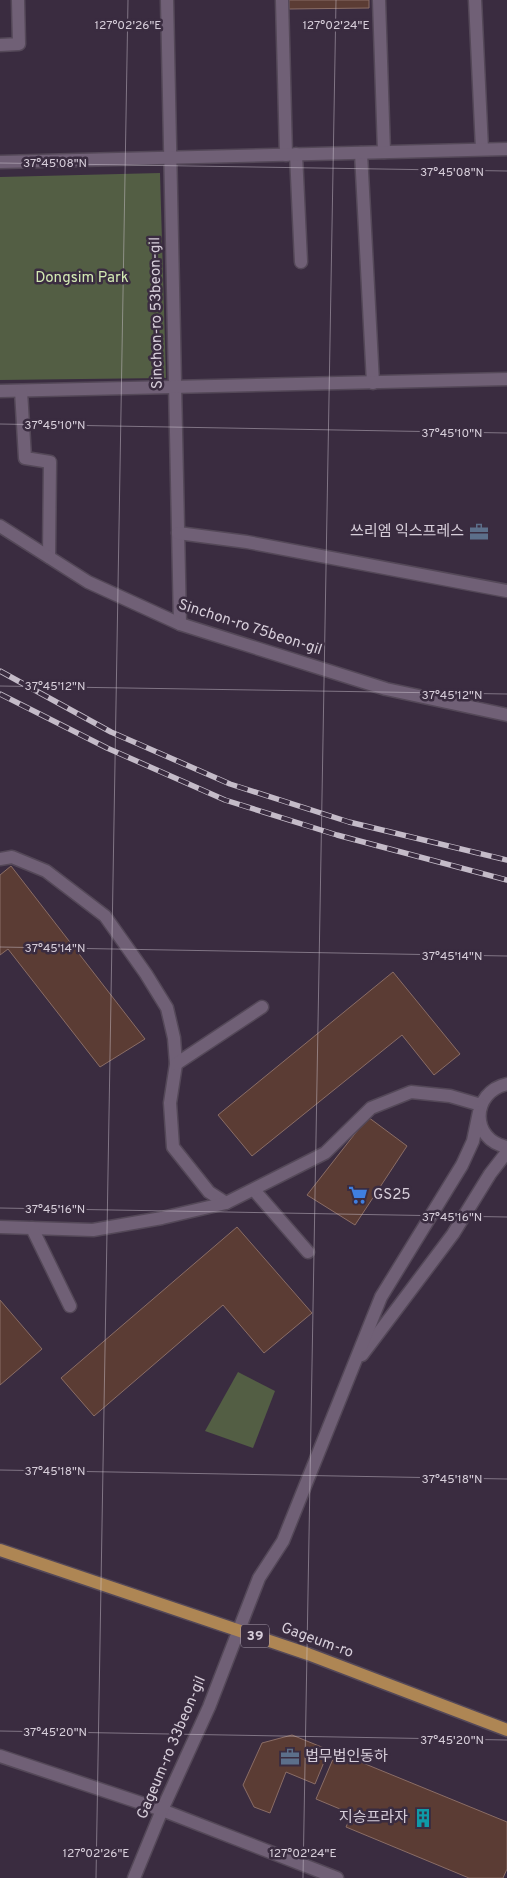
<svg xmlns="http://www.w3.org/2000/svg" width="507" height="1878" viewBox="0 0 507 1878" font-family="Overpass,'Noto Sans KR',sans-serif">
<rect width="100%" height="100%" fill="#3a2c40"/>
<!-- green -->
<g fill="#535e44">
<polygon points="160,173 166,378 0,380 0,177"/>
<polygon points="238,1372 275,1391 253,1448 205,1431"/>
</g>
<!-- building -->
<g fill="#5b3c34" stroke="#8a6d66">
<polygon points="289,0 369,0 369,8 289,9"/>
<polygon points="11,866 145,1039 100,1067 8,949 0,955 0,875"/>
<polygon points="393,972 460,1054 434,1075 402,1035 252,1156 218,1115"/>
<polygon points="368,1117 407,1146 355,1225 307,1195"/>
<polygon points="237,1227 312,1313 264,1353 223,1305 94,1416 61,1378"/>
<polygon points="0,1300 42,1349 0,1385"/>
<polygon points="292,1735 329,1750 315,1784 286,1772 270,1813 254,1807 243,1785 262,1743"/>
<polygon points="336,1752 507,1822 507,1869 503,1878 469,1878 346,1827 352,1814 316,1799"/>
</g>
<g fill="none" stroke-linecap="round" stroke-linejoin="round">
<!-- minor casing -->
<g stroke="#544858" stroke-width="15">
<g id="minor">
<polyline points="167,0 180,624"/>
<polyline points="282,0 286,155"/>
<polyline points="379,0 384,152"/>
<polyline points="475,0 482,149"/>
<polyline points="0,45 19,44 18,0"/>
<polyline points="361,153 373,383"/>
<polyline points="296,154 301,262"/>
<polyline points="0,162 507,149"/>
<polyline points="0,391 507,379"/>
<polyline points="21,391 25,458 50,462 49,557"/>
<polyline points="0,526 88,582 180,624 386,689 507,715"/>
<polyline points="178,533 247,542 507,591"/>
<polyline points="0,859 12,857 46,871 105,916 146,974 167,1008 174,1038 176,1064 170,1103 173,1147 209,1192 226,1203"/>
<polyline points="176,1064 262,1007"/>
<path d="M507 1084C471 1092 470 1140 507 1147"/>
<polyline points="254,1190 308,1252"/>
<polyline points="0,1227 93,1230 162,1218 226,1203 325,1153 371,1108 411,1092 450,1096 481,1105"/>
<polyline points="32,1228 70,1306"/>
<polyline points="362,1355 453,1234 490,1174 507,1152"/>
<polyline points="0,1756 162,1810 337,1878"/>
<polyline points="134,1878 162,1810 209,1707 259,1578 283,1541 381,1297 462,1165 473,1141 479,1112"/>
</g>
</g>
<!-- major casing -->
<g stroke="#544858" stroke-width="15">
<polyline id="major" points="0,1550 308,1654 507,1730"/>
</g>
<!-- minor -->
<use href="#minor" stroke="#706076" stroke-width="12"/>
<!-- major -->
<use href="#major" stroke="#ae8654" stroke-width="12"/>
<!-- rail casing -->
<g stroke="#c4bbc8" stroke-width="5.5">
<g id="rail">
<polyline points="0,671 111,732 230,784 349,822 507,860"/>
<polyline points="0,694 107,748 225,800 337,835 507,880"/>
</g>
</g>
<!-- rail -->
<use href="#rail" stroke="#3a2c40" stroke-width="4" stroke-dasharray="11" stroke-linecap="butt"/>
</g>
<!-- ticks -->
<path fill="none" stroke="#d7ceda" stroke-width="1" stroke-opacity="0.45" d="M0 163 507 171M0 424 507 433M0 686 507 694M0 947 507 956M0 1208 507 1217M0 1470 507 1479M0 1731 507 1740M96 1878 128 0M303 1878 336 0"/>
<!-- icons -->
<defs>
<g id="office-bare" transform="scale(1.5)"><path d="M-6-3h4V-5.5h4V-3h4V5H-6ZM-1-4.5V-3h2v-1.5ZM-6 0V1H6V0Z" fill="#5c6f8a" stroke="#3a2c40" stroke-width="2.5" paint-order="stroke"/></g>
<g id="supermarket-bare" transform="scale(1.5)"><path d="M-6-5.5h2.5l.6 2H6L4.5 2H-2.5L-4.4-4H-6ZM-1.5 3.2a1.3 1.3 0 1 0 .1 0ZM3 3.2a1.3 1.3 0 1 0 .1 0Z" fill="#3f7fe0" stroke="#3a2c40" stroke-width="2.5" paint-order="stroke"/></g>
<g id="building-bare" transform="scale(1.5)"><path d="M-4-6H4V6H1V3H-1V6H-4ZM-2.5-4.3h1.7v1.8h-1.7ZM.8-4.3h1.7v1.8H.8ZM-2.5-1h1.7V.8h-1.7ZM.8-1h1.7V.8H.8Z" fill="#0f9aa8" stroke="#3a2c40" stroke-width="2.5" paint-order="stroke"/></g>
</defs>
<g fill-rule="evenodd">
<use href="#office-bare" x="479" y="532"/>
<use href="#supermarket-bare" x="358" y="1195"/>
<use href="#office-bare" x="290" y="1757"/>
<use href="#building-bare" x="423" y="1818"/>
</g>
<g text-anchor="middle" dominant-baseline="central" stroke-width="5" stroke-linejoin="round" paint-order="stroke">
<!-- shield labels -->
<rect fill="#3a2c40" stroke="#a89dac" stroke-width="1" x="241" y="1624.5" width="28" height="23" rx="4"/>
<g font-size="14" font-weight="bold" fill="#d7ceda">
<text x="255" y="1636">39</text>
</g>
<!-- park labels -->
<g font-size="15" fill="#d3eab3" stroke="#3a2c40">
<text x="82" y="278">Dongsim Park</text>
</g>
<!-- street labels -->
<g font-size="15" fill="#d7ceda" stroke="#3a2c40">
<text transform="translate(157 313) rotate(-91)">Sinchon-ro 53beon-gil</text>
<text transform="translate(250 628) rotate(18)">Sinchon-ro 75beon-gil</text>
<text transform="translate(317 1641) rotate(20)">Gageum-ro</text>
<text transform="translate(172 1748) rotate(-67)">Gageum-ro 33beon-gil</text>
</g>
<!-- poi labels -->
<g font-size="15" fill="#d7ceda" stroke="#3a2c40" text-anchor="end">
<text x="464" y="532">쓰리엠 익스프레스</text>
<text x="373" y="1195" text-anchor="start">GS25</text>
<text x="305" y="1757" text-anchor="start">법무법인동하</text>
<text x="408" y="1818">지승프라자</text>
</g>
</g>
<g font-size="12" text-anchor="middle" fill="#d7ceda" stroke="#3a2c40" stroke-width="5" stroke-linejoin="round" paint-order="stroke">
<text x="128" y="29">127°02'26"E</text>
<text x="336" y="29">127°02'24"E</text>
<text x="55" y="167">37°45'08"N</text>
<text x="452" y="176">37°45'08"N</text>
<text x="55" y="429">37°45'10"N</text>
<text x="452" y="437">37°45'10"N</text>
<text x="55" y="690">37°45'12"N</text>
<text x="452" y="699">37°45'12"N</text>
<text x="55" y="952">37°45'14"N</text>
<text x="452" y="960">37°45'14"N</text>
<text x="55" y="1213">37°45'16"N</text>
<text x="452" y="1221">37°45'16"N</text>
<text x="55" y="1475">37°45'18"N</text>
<text x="452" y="1483">37°45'18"N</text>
<text x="55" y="1736">37°45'20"N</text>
<text x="452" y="1744">37°45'20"N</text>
<text x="96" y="1857">127°02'26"E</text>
<text x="303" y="1857">127°02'24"E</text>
</g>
</svg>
